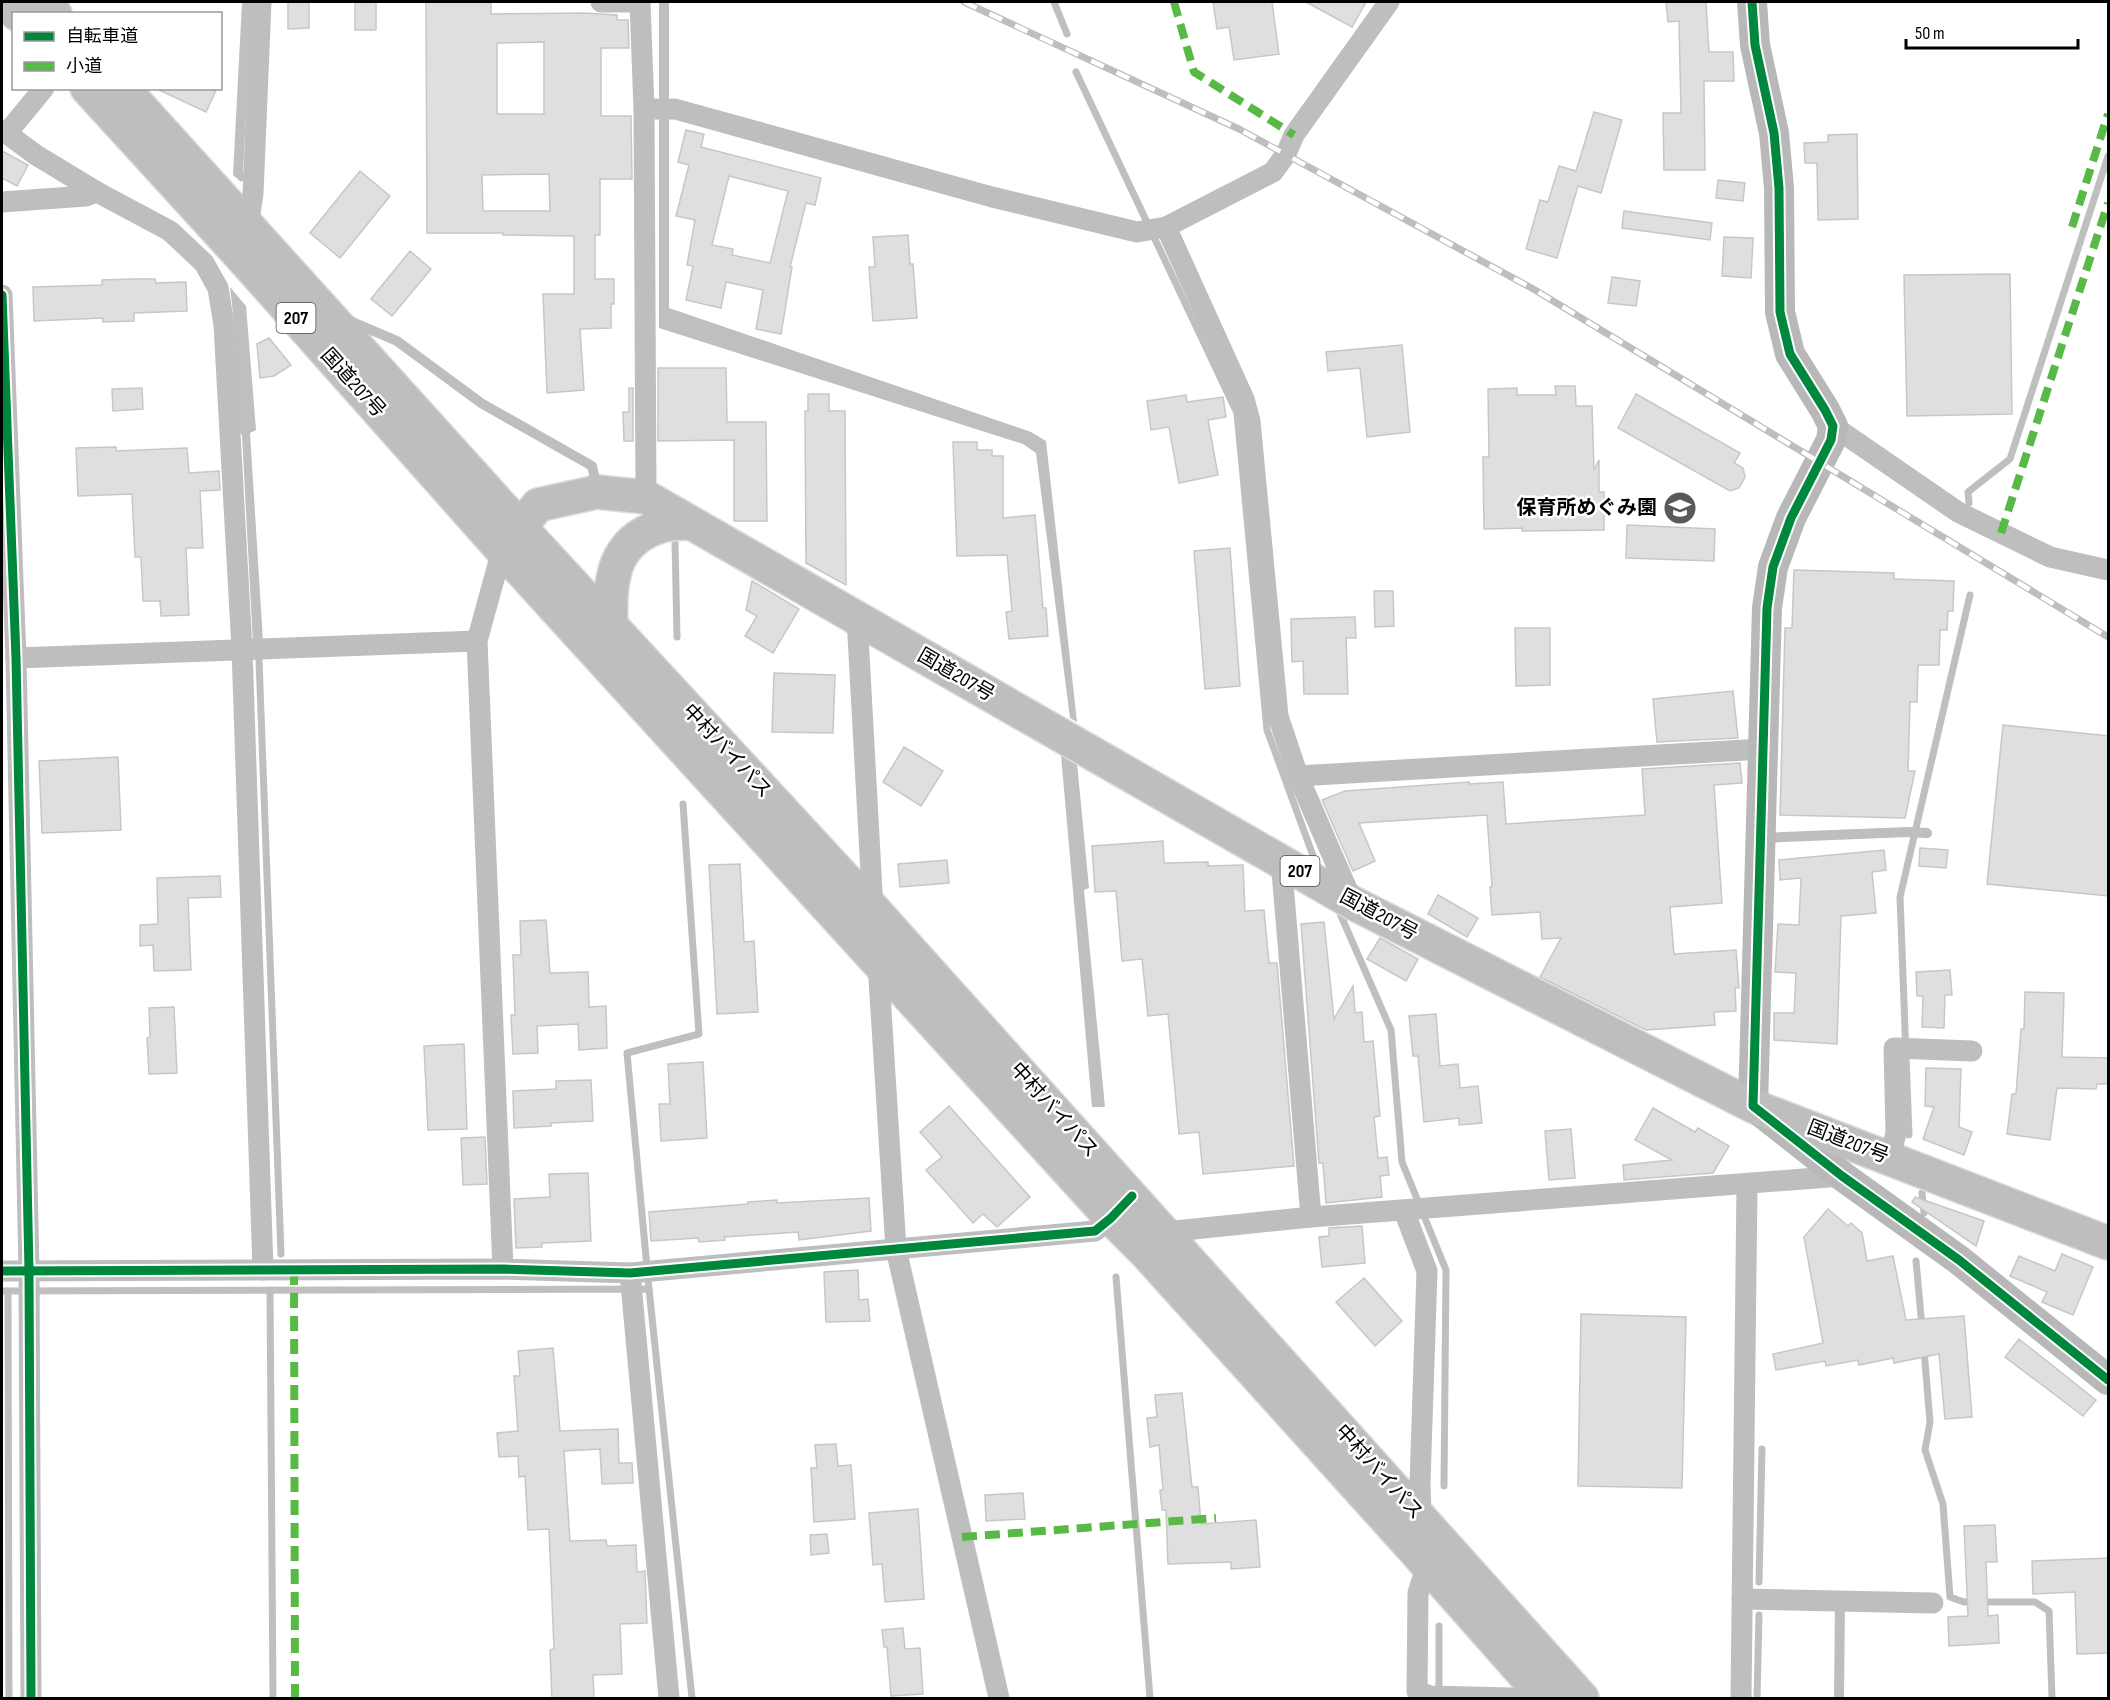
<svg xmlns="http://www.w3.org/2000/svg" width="2110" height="1700" viewBox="0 0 2110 1700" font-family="'Sofia Sans Condensed','Noto Sans JP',sans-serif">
<rect width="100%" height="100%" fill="#fff"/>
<!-- water -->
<g fill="#bfbfbf">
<polygon points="242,2 252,2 243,171 246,178 241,182 233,175"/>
<polygon points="659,2 669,2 669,308 1031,432 1046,441 1077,722 1070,718 1036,453 1023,444 659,328"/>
<polygon points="230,287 246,306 256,430 250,433 263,641 253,644 242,435 239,432 234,322"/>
<polygon points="1061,755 1077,763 1089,888 1084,890 1105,1107 1092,1107"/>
</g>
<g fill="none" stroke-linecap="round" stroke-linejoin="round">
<!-- stream -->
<g stroke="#bfbfbf" stroke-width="7">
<polyline points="1054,2 1067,34"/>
<polyline points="1076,72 1237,413 1267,730 1315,861"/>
<polyline points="1969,503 1968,492 2010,459 2108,156"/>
<polyline points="675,541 677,637"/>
<polyline points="259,659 281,1254"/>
<polyline points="1338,909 1391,1030 1402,1162 1446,1270 1444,1486"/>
<polyline points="1909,1135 1900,897 1970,595"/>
<polyline points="1922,1193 1924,1213"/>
<polyline points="1916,1261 1922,1327"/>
<polyline points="1116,1277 1150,1698"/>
<polyline points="649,1289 627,1053 699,1034 683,804"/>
<polyline points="270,1290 273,1698"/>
<polyline points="2,1291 649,1289 692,1698"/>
<polyline points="8,1291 9,1698"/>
<polyline points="1924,1350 1930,1422 1925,1450 1943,1504 1950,1597 1964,1602 2035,1602 2049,1611 2052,1698"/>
<polyline points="1759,1582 1762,1449"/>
<polyline points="1439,1693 1439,1626"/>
<polyline points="1757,1698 1759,1615"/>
</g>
</g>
<!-- building -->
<g fill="#dfdfdf" stroke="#c7c7c7" stroke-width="1.5" fill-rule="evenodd">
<polygon points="288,2 309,2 309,28 288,29"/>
<rect x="355" y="2" width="21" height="28"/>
<path d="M426 2H491V14L584 13 617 15V20H628L629 48H601V116H631L632 179H600V235H595V279H614V304H611V328L580 329 584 390 547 393 543 294H574V236L503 235V233H427ZM544 42V114H497V43ZM549 174 550 211H483L482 175Z"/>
<polygon points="1213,2 1272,2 1279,54 1234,60 1229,27 1217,29"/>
<polygon points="1306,2 1366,2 1352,27"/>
<polygon points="1666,2 1706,2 1709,52 1733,52 1734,81 1704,81 1705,170 1664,170 1663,113 1681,113 1679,21 1668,22"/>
<polygon points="155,88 217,88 206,112"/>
<polygon points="1594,112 1622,120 1601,193 1578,186 1557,258 1526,249 1540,200 1548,202 1559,166 1576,171"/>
<path d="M686 130 704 134 701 147 821 178 815 205 806 203 790 267H792L781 334 756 329 763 290 726 282 721 308 686 300 693 266 687 265 695 220 676 216 689 165 678 162ZM729 176 788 191 770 263 732 255 733 249 712 245Z"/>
<polygon points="1857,134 1858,219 1818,220 1817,163 1805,163 1804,143 1828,142 1828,135"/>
<polygon points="2,151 28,165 17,186 2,178"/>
<polygon points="360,171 390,196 340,258 310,233"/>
<polygon points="1718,180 1745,183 1743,201 1716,198"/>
<polygon points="1624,211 1712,223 1710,240 1622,228"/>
<polygon points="908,235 910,264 913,264 917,318 873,321 869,267 875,267 873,237"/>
<polygon points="1724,237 1753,238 1751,278 1722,276"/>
<polygon points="410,251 431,269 392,316 371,299"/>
<polygon points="2010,274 2012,414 1907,416 1904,275"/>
<polygon points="1612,277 1640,281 1636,306 1608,303"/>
<polygon points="132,279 155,279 156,283 186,282 187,311 134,313 134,321 103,322 103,318 34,321 33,287 102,285 102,280"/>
<polygon points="269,338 291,365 274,376 260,378 257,344"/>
<polygon points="1402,345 1410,432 1367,437 1360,368 1328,371 1326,352"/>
<polygon points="658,368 726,368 727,422 766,422 767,521 734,521 734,440 658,441"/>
<polygon points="1555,386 1575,386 1576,406 1592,406 1594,470 1599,460 1599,492 1604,492 1604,530 1522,531 1522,528 1484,529 1483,457 1489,457 1488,389 1517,388 1517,395 1556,395"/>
<polygon points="142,388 143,409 113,411 112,389"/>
<polygon points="629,388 633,388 633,441 624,441 623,412 629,412"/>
<polygon points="808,394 829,394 829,411 845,411 846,585 806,563 805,411 808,411"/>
<polygon points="1636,394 1740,453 1734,463 1743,468 1745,477 1739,488 1730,491 1618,428"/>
<polygon points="1186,395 1187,402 1223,397 1226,417 1208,420 1218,475 1179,483 1169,427 1151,430 1147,401"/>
<polygon points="953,442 977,442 977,450 992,450 992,456 1003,456 1003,518 1035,515 1043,608 1046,608 1048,636 1009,639 1006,612 1012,611 1007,555 957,556"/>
<polygon points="116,447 116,451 187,448 189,473 219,471 220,490 200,491 203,548 186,548 189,615 161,616 160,601 143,601 141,557 135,557 132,494 78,496 76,448"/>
<polygon points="1627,525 1715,529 1714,561 1626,558"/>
<polygon points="1230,548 1240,686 1205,689 1194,551"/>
<polygon points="1794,570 1894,573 1894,579 1954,581 1953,611 1948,611 1947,630 1940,630 1939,665 1918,665 1917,702 1910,702 1908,771 1915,771 1905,818 1780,815 1785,628 1792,628"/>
<polygon points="752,581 799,609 773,653 745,636 757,616 746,610"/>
<polygon points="1374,591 1393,591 1394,626 1375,627"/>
<polygon points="1355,617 1356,638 1346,638 1348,694 1304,694 1303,661 1292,662 1291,619"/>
<polygon points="1515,628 1550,628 1550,685 1516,686"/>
<polygon points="774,673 835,675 833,733 772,732"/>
<polygon points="1733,691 1738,738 1657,742 1653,699"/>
<polygon points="2003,725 2109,736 2109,896 1987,884"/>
<polygon points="904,747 943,771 921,806 883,782"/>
<polygon points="118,757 121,830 42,833 39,761"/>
<polygon points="1740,763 1742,783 1714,785 1722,903 1670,907 1674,954 1736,950 1739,988 1735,988 1736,1011 1714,1012 1715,1025 1646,1030 1540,977 1561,938 1542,939 1540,912 1492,915 1490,887 1492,887 1487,815 1359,823 1375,861 1353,871 1322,800 1345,791 1469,782 1469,784 1503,782 1506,824 1645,815 1642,769"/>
<polygon points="1163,841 1164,863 1208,862 1208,866 1243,865 1245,911 1264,910 1269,963 1277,963 1294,1166 1203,1174 1199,1132 1179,1134 1168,1014 1148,1016 1142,959 1122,961 1116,891 1095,892 1092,846"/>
<polygon points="1920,848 1948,850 1946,868 1919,866"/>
<polygon points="1884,850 1886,870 1872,872 1876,913 1841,916 1837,1044 1774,1040 1774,1013 1794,1013 1796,973 1775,972 1778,924 1799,925 1801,878 1780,880 1779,860"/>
<polygon points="947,860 949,883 900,887 898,864"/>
<polygon points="740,864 744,942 754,941 758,1012 717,1014 709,865"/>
<polygon points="220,876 221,897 188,898 191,970 154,971 153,945 140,946 140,925 158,924 157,878"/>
<polygon points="1438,895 1478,918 1467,937 1428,914"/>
<polygon points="546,920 550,973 588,972 589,1007 606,1006 607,1048 579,1050 578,1024 537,1026 538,1053 513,1054 511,1015 515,1015 513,955 521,955 520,921"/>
<polygon points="1324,922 1334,1019 1353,986 1355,1013 1362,1012 1364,1042 1373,1041 1380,1116 1374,1117 1378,1158 1387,1157 1389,1175 1380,1176 1382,1197 1326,1203 1323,1163 1319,1163 1301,924"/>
<polygon points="1380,938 1418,959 1406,981 1367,959"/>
<polygon points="1950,970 1952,995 1945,995 1944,1028 1922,1027 1923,996 1917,996 1916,972"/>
<polygon points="2025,992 2064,993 2062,1057 2109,1058 2109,1084 2097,1084 2096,1089 2057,1088 2050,1140 2007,1134 2012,1094 2016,1094 2021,1029 2024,1029"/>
<polygon points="174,1007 177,1073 149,1074 147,1038 150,1037 149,1008"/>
<polygon points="1436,1014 1440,1066 1458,1064 1460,1088 1478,1086 1482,1123 1459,1125 1459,1118 1424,1122 1418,1056 1413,1056 1409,1016"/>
<polygon points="464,1044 467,1129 428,1130 424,1046"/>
<polygon points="703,1062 707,1138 661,1141 659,1104 670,1104 668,1064"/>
<polygon points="1926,1068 1961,1069 1959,1127 1972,1132 1964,1155 1923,1139 1934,1107 1925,1106"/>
<polygon points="591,1080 593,1121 551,1123 551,1126 514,1128 513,1091 556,1089 556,1081"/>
<polygon points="949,1106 1030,1197 997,1227 983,1214 973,1223 926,1170 942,1157 920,1132"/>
<polygon points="1653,1108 1695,1132 1698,1128 1729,1146 1713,1173 1624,1180 1623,1165 1672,1160 1635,1140"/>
<polygon points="1571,1129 1575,1178 1549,1180 1545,1131"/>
<polygon points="485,1137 487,1184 463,1185 461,1138"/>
<polygon points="588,1173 591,1241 542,1243 542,1247 516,1248 514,1199 550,1197 549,1174"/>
<polygon points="1915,1197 1984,1221 1976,1246 1912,1202"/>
<polygon points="869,1198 871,1231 799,1240 798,1232 724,1237 725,1240 699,1242 698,1238 651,1241 649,1212 748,1204 748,1202 777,1200 777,1203"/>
<polygon points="1828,1209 1848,1226 1851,1223 1862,1233 1867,1261 1893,1256 1906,1320 1964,1316 1972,1417 1945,1419 1939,1354 1894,1363 1893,1358 1859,1365 1858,1360 1826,1366 1825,1361 1776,1370 1773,1354 1823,1343 1804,1237"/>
<polygon points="1362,1226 1365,1263 1322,1267 1319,1237 1329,1236 1329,1228"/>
<polygon points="2062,1254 2093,1267 2073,1315 2042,1302 2047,1292 2010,1276 2019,1256 2055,1271"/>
<polygon points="858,1270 859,1300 868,1299 870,1321 826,1322 824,1272"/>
<polygon points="1364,1278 1402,1321 1375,1346 1336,1302"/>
<polygon points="1581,1314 1686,1317 1682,1488 1578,1486"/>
<polygon points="2019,1339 2096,1400 2083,1416 2005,1357"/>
<polygon points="553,1348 560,1431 618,1429 619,1463 632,1463 633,1483 602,1484 600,1449 564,1451 570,1541 606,1540 607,1546 636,1545 637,1572 645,1571 647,1623 620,1624 622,1674 593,1675 594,1698 552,1698 550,1650 554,1649 549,1529 528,1530 525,1476 519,1477 518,1456 499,1457 497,1433 518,1431 514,1376 520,1376 518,1351"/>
<polygon points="1182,1393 1192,1487 1198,1487 1201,1524 1256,1520 1260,1567 1231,1569 1231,1562 1168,1564 1166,1510 1162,1510 1160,1490 1163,1490 1159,1445 1150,1447 1147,1418 1157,1417 1155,1395"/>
<polygon points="836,1444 838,1466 851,1465 855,1519 814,1522 811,1468 817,1468 815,1445"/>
<polygon points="1023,1493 1025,1519 986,1521 985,1495"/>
<polygon points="918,1509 924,1599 885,1602 882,1564 873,1565 869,1513"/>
<polygon points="1995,1525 1997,1562 1986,1562 1988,1616 1998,1615 1999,1643 1949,1646 1948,1617 1968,1616 1964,1526"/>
<polygon points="827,1534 829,1553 811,1555 810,1535"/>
<polygon points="2109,1558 2109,1653 2077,1654 2075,1592 2033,1594 2032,1561"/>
<polygon points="903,1628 905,1649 920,1648 923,1694 891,1696 887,1647 884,1647 882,1630"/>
</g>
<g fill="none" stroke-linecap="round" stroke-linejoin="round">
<!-- highway casing -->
<g stroke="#dbdbdb" stroke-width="36">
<g id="highway">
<polyline points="5,2 17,14"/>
<polyline points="44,2 55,14"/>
<polyline points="87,88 246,262 502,550 1111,1218 1146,1253 1415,1551 1545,1698"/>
<polyline points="123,88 520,527 873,909 1582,1698"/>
<polyline points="507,544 538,505 597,492 646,497 1353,903 1753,1106 2108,1243"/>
<path d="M611 626C609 581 612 541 661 526 670 523 681 523 690 523"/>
</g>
</g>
<!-- lane -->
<g stroke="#bebebe" stroke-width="10">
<polyline points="348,320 397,341 481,403 592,466 597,488"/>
<polyline points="1762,838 1907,832 1927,833"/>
<polyline points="1839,1698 1840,1601"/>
</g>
<!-- street -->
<g stroke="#bebebe" stroke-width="21">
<polyline points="601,2 640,2"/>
<polyline points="640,2 644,109 646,497"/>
<polyline points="644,109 675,109 992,197 1137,232 1166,227 1273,172 1286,154 1294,135 1389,2"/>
<polyline points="2,130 36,155 97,192 170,231 204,263 218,288 224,325 242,649 263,1270"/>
<polyline points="7,133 44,88"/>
<polyline points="2,202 86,196 97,192"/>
<polyline points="248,226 253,194 261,2"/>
<polyline points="1166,227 1244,399 1250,421 1278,716 1298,776 1353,903"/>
<polyline points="2,295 16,658 29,1271 31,1698"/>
<polyline points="1833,426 1958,512 2050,557 2108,570"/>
<polyline points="502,550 477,641 503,1269"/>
<polyline points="857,618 873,909"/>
<polyline points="16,658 477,641"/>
<polyline points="1298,776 1763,749"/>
<polyline points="1281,860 1311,1217"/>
<polyline points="878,963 896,1249 999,1698"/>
<polyline points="1890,1158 1896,1133 1894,1048 1972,1051"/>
<polyline points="1404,1211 1427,1271 1420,1483 1421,1518"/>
<polyline points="1158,1240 1165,1232 1311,1217 1842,1176"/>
<polyline points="2,1271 503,1269 630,1273 1095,1231 1119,1209"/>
<polyline points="630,1273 669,1698"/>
<polyline points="1427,1565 1418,1593 1417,1691 1430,1696 1511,1698"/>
<polyline points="1742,1599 1933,1603"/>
<polyline points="1741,1698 1747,1185"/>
</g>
<!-- secondary -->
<polyline stroke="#b8b8b8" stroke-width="30" points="1752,2 1755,45 1774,133 1779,188 1780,312 1790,354 1825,410 1833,426 1831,440 1791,518 1773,567 1767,608 1753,1106 1842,1176 1959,1260 2108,1380"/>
<!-- highway -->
<use href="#highway" stroke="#bebebe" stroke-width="33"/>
<!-- rail casing -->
<g stroke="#bebebe" stroke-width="7">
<polyline id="rail" points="964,2 1239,129 1535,290 2108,637"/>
</g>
<!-- rail -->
<use href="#rail" stroke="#fff" stroke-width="4.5" stroke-dasharray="14" stroke-linecap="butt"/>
<!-- quiet -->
<g stroke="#58b947" stroke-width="8" stroke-dasharray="15 8" stroke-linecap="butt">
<polyline points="1174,2 1194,72 1294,135"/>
<polyline points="2072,227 2108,114"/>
<polyline points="2001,533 2108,203"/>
<polyline points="294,1270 295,1698"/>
<polyline points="962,1537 1216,1518"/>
</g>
<!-- cycleway casing -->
<g stroke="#fff" stroke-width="13">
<g id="cycleway">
<polyline points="1752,2 1755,45 1774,133 1779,188 1780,312 1790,354 1825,410 1833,426 1831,440 1791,518 1773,567 1767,608 1753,1106 1842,1176 1959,1260 2108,1380"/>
<polyline points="2,295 16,658 29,1271 31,1698"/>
<polyline points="2,1271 503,1269 630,1273 1095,1231 1111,1218 1132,1196"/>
</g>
</g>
<!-- cycleway -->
<use href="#cycleway" stroke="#00873e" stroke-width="9"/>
</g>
<!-- icons -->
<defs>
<g id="school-disc" transform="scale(1.725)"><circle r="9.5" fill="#595959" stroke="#fff"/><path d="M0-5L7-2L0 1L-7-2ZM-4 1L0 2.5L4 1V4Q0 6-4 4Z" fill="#fff"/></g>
</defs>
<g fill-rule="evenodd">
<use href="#school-disc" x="1680" y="508"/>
</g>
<g text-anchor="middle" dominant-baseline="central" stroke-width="5" stroke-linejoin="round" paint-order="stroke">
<!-- shield labels -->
<g fill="#fff" stroke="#4c4c4c" stroke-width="1.5">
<rect x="276.5" y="303" width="39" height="30" rx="4.5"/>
<rect x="1280.5" y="856" width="39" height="30" rx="4.5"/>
</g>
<g font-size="18" font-weight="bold" fill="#000">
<text x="296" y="318">207</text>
<text x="1300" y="871">207</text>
</g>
<!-- street labels -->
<g font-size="20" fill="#000" stroke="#fff">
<text transform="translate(353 383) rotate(48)">国道207号</text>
<text transform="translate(956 675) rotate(30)">国道207号</text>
<text transform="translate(727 751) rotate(47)">中村バイパス</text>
<text transform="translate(1379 915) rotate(28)">国道207号</text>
<text transform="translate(1054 1110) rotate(48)">中村バイパス</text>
<text transform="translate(1848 1142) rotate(21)">国道207号</text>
<text transform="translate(1379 1472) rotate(48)">中村バイパス</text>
</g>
<!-- poi labels -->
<g font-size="20" font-weight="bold" fill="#000" stroke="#fff" text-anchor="end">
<text x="1657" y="508">保育所めぐみ園</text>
</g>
</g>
<!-- border -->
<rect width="2110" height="1700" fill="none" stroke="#000000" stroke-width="6"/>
<!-- legend -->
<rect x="12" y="12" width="210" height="78" fill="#ffffff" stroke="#999999" stroke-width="1.5"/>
<rect x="24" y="32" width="30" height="9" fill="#00873e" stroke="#999999" stroke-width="1.5"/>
<text x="66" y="42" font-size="18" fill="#000000">自転車道</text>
<rect x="24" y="62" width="30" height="9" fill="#58b947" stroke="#999999" stroke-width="1.5"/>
<text x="66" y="72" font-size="18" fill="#000000">小道</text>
<!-- scale -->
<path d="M1906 39v9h172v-9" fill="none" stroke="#000000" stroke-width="3"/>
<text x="1915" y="39" font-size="18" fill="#000000" stroke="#ffffff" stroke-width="4.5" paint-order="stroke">50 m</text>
</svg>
